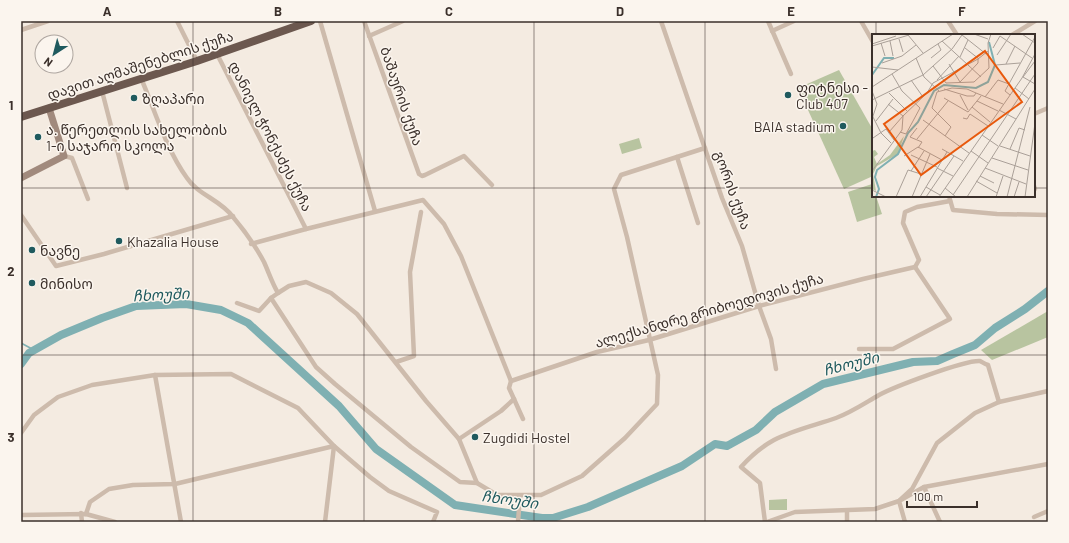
<svg xmlns="http://www.w3.org/2000/svg" width="1069" height="543" viewBox="0 0 1069 543" font-family="Barlow,'Noto Sans Georgian',sans-serif">
<rect width="100%" height="100%" fill="#f4ebe1"/>
<!-- green -->
<g fill="#b8c4a0">
<polygon points="839,70 873,130 873,176 844,189 798,88"/>
<polygon points="639,138 642,148 622,154 619,144"/>
<polygon points="872,184 873,196 876,196 882,214 857,222 848,192"/>
<polygon points="1048,311 1048,337 992,360 981,350"/>
<polygon points="787,499 787,510 769,510 769,500"/>
</g>
<g fill="none" stroke-linecap="round" stroke-linejoin="round">
<!-- stream -->
<polyline stroke="#7fb0b2" stroke-width="1.5" points="21,343 34,350"/>
<!-- river -->
<polyline stroke="#7fb0b2" stroke-width="8" points="21,364 29,353 61,335 102,318 136,306 186,304 221,310 248,323 339,406 376,449 455,505 542,518 553,518 588,507 682,466 715,444 727,446 756,430 775,412 823,384 913,362 937,361 953,354 975,345 995,328 1025,309 1048,291"/>
<!-- minor -->
<g stroke="#cdbbac" stroke-width="4.5">
<polyline points="177,21 197,61"/>
<polyline points="320,21 375,211"/>
<polyline points="364,21 419,174 422,176 425,175 464,156 492,185"/>
<polyline points="661,21 722,198 742,246 759,306 771,339 776,369"/>
<polyline points="768,21 791,74"/>
<polyline points="861,21 873,42"/>
<polyline points="948,21 957,35"/>
<polyline points="21,30 48,21"/>
<polyline points="772,31 794,21"/>
<polyline points="1012,35 1035,21"/>
<polyline points="369,36 403,21"/>
<polyline points="217,54 306,229"/>
<path d="M141 78C155 111 166 149 187 178 198 195 221 200 233 217 244 230 256 247 264 262 269 273 272 283 278 293L289 286 306 282 331 293 357 314 426 401 459 439 477 483"/>
<polyline points="102,91 127,188"/>
<polyline points="1034,114 1048,108"/>
<polyline points="64,156 72,158 88,199"/>
<polyline points="677,157 698,223"/>
<polyline points="1034,186 1035,189"/>
<polyline points="949,196 953,210 997,214 1048,215"/>
<polyline points="21,215 56,266 104,254 233,216"/>
<polyline points="251,244 306,229 423,200 444,224 461,256 511,381 509,388 523,419"/>
<polyline points="915,267 919,260 903,223 905,212 917,207 950,201"/>
<polyline points="278,293 271,298 316,367 335,384 411,447 460,482 477,483 497,495 541,495 582,476 625,438 657,404 658,375 627,237 614,189 621,175 705,148"/>
<polyline points="237,303 259,311 271,298"/>
<polyline points="859,349 893,349 950,319 915,267"/>
<polyline points="396,362 414,356 410,272 421,212"/>
<polyline points="155,375 181,522"/>
<polyline points="511,381 597,352 649,340 759,306 863,279 915,267"/>
<polyline points="21,433 34,415 58,397 92,385 155,375 231,374 298,408 334,446 370,477 389,491 437,512 433,522"/>
<polyline points="459,439 501,411 514,399"/>
<polyline points="924,487 940,522"/>
<polyline points="847,511 847,522"/>
<polyline points="81,513 82,522"/>
<polyline points="86,514 90,502 109,489 133,485 175,484 334,446 325,522"/>
<polyline points="21,515 86,514 115,522"/>
<polyline points="1034,517 1048,511"/>
<polyline points="518,522 520,496"/>
<path d="M765 522 760 483 741 467C750 457 761 447 774 440 793 430 816 425 836 418 852 412 865 403 879 395 894 387 964 360 980 361 982 362 985 364 988 365L999 402"/>
<polyline points="767,522 795,512 875,509 899,501 912,489 937,443 975,413 999,402 1048,391"/>
<polyline points="905,522 899,501 924,487 1048,464"/>
</g>
<!-- secondary -->
<polyline stroke="#a18a7d" stroke-width="7" points="21,178 64,156 49,108"/>
<!-- trunk -->
<polyline stroke="#6c584f" stroke-width="8" points="21,117 197,61 311,21"/>
</g>
<!-- grid -->
<path fill="none" stroke="#3b302b" stroke-width="1" stroke-opacity="0.55" d="M193 21V522M364 21V522M534 21V522M705 21V522M876 21V35M21 188H873M1034 188H1048M876 196V522M21 355H1048"/>
<!-- markers -->
<g fill="#1f5a5e" stroke="#fbf5ee" stroke-width="1.5">
<circle cx="788" cy="95" r="4"/>
<circle cx="134" cy="98" r="4"/>
<circle cx="843" cy="126" r="4"/>
<circle cx="38" cy="137" r="4"/>
<circle cx="119" cy="241" r="4"/>
<circle cx="32" cy="250" r="4"/>
<circle cx="32" cy="283" r="4"/>
<circle cx="475" cy="437" r="4"/>
</g>
<g text-anchor="middle" dominant-baseline="central" stroke-width="3" stroke-linejoin="round" paint-order="stroke">
<!-- street labels -->
<g font-size="14" fill="#3b302b" stroke="#fbf5ee">
<text transform="translate(140 65) rotate(-18)">დავით აღმაშენებლის ქუჩა</text>
<text transform="translate(402 96) rotate(71)">ბაშაურის ქუჩა</text>
<text transform="translate(271 136) rotate(63)">დანიელ ჭონქაძეს ქუჩა</text>
<text transform="translate(733 190) rotate(70)">გორის ქუჩა</text>
<text transform="translate(709 310) rotate(-16)">ალექსანდრე გრიბოედოვის ქუჩა</text>
</g>
<!-- poi labels -->
<g font-size="14" fill="#3b302b" stroke="#fbf5ee" text-anchor="start">
<text x="796" y="87">ფიტნესი -<tspan x="796" dy="16">Club 407</tspan></text>
<text x="142" y="98">ზღაპარი</text>
<text x="835" y="126" text-anchor="end">BAIA stadium</text>
<text x="46" y="129">ა. წერეთლის სახელობის<tspan x="46" dy="16">1-ი საჯარო სკოლა</tspan></text>
<text x="127" y="241">Khazalia House</text>
<text x="40" y="250">ნავნე</text>
<text x="40" y="283">მინისო</text>
<text x="483" y="437">Zugdidi Hostel</text>
</g>
<!-- water labels -->
<g font-size="15" font-style="italic" fill="#1f5a5e" stroke="#fbf5ee">
<text transform="translate(161 294) rotate(-3)">ჩხოუში</text>
<text transform="translate(851 363) rotate(-14)">ჩხოუში</text>
<text transform="translate(510 499) rotate(8)">ჩხოუში</text>
</g>
</g>
<!-- overview -->
<g transform="translate(872 34)">
<rect width="163" height="163" fill="#f4ebe1"/>
<path d="M32 102 26 120 5 132 1 140 4 157 0 155V117L3 116 6 120 2 123 5 130 18 121Z" fill="#b8c4a0"/>
<path fill="none" stroke="#7fb0b2" stroke-width="2" d="M0 41 12 24H22M4 163 7 155 3 143 5 136 26 120 36 99 46 88 62 57 72 51 104 54 116 48 123 31 117 8"/>
<path fill="none" stroke="#aaa098" stroke-width="1" d="M102 0 116 5M150 0 163 9M36 1 51 19M90 1 114 20M27 5 31 18M18 7 21 22M70 7 109 43M9 9 13 22M0 10 24 2M0 12 37 1M93 14 107 25M121 14 128 2 160 24M125 21 139 0M88 23 96 6M44 24 52 43 67 57M59 24 69 16 66 10M10 29 30 22 44 11M77 30 88 48 106 29V25M134 30 143 12M124 31 148 29M61 32 74 49 102 48 117 34 116 9 119 0M0 33 26 36M20 40 30 57 48 74 34 100 28 98M151 43 163 50M151 43 163 27M39 46 51 63M65 46 87 22M0 53 81 0M143 54 157 65M72 55 95 62H102L104 59 131 70M0 57 5 70 0 85M17 59 35 77M88 61 96 76M138 61 133 57 163 3M113 63 126 46 137 50M72 64 96 78 109 62M0 66 51 41 80 15 90 1M105 67 126 77M16 70 31 82 17 98M100 73 118 88M127 76 144 85M0 81 9 99 19 109M91 84 95 85 98 80 116 92M51 86 97 119M4 87 21 65M45 94 38 103 50 108 46 114M110 101 126 112M73 102 79 93 60 74 65 58 80 54 95 55 104 59M1 104 14 95 22 106M45 105 76 67M128 112 158 122M70 115 91 127M138 115 147 94 153 96M99 117 116 129M39 121 65 133M32 122 46 113 70 126M120 124 156 136M65 134 81 142M113 134 154 150M0 137 30 96 31 82 55 59 61 49 106 25 116 17M39 137 52 117M108 142 122 149M104 147 125 159M54 153 68 161M73 154 84 163M0 156 14 163M81 161 163 40M24 163 36 136 49 140M40 163 58 120M48 163 75 118M54 163 82 122M67 163 150 44 163 20M95 163 163 55M124 163 131 142M135 163 158 73M142 163 147 148M153 163 163 89"/>
<path fill="#e8590c" fill-opacity="0.15" stroke="#e8590c" stroke-width="2" d="M113 17 150 68 49 141 12 90Z"/>
<rect width="163" height="163" fill="none" stroke="#3b302b" stroke-width="2"/>
</g>
<!-- border -->
<rect width="1069" height="543" fill="none" stroke="#fbf5ee" stroke-width="44"/>
<!-- north arrow -->
<g transform="translate(54 54) rotate(216)"><circle r="19" fill="#fbf5ee" stroke="#aea6a0"/>
<path d="M0-3L7 15L0 10L-7 15Z" fill="#1f5a5e"/>
<text y="-6" font-size="11" font-weight="bold" text-anchor="middle" fill="#3b302b">N</text>
</g>
<!-- scale -->
<path d="M907 501v6h70v-6" fill="none" stroke="#3b302b" stroke-width="2"/>
<text x="913" y="501" font-size="12" fill="#3b302b" stroke="#fbf5ee" stroke-width="3" paint-order="stroke">100 m</text>
<rect x="22" y="22" width="1025" height="499" fill="none" stroke="#3b302b" stroke-width="1.5"/>
<g font-size="13" text-anchor="middle" font-weight="bold" fill="#3b302b">
<text x="107" y="16">A</text>
<text x="278" y="16">B</text>
<text x="449" y="16">C</text>
<text x="620" y="16">D</text>
<text x="791" y="16">E</text>
<text x="962" y="16">F</text>
<text x="11" y="110">1</text>
<text x="11" y="276">2</text>
<text x="11" y="442">3</text>
</g>
</svg>
